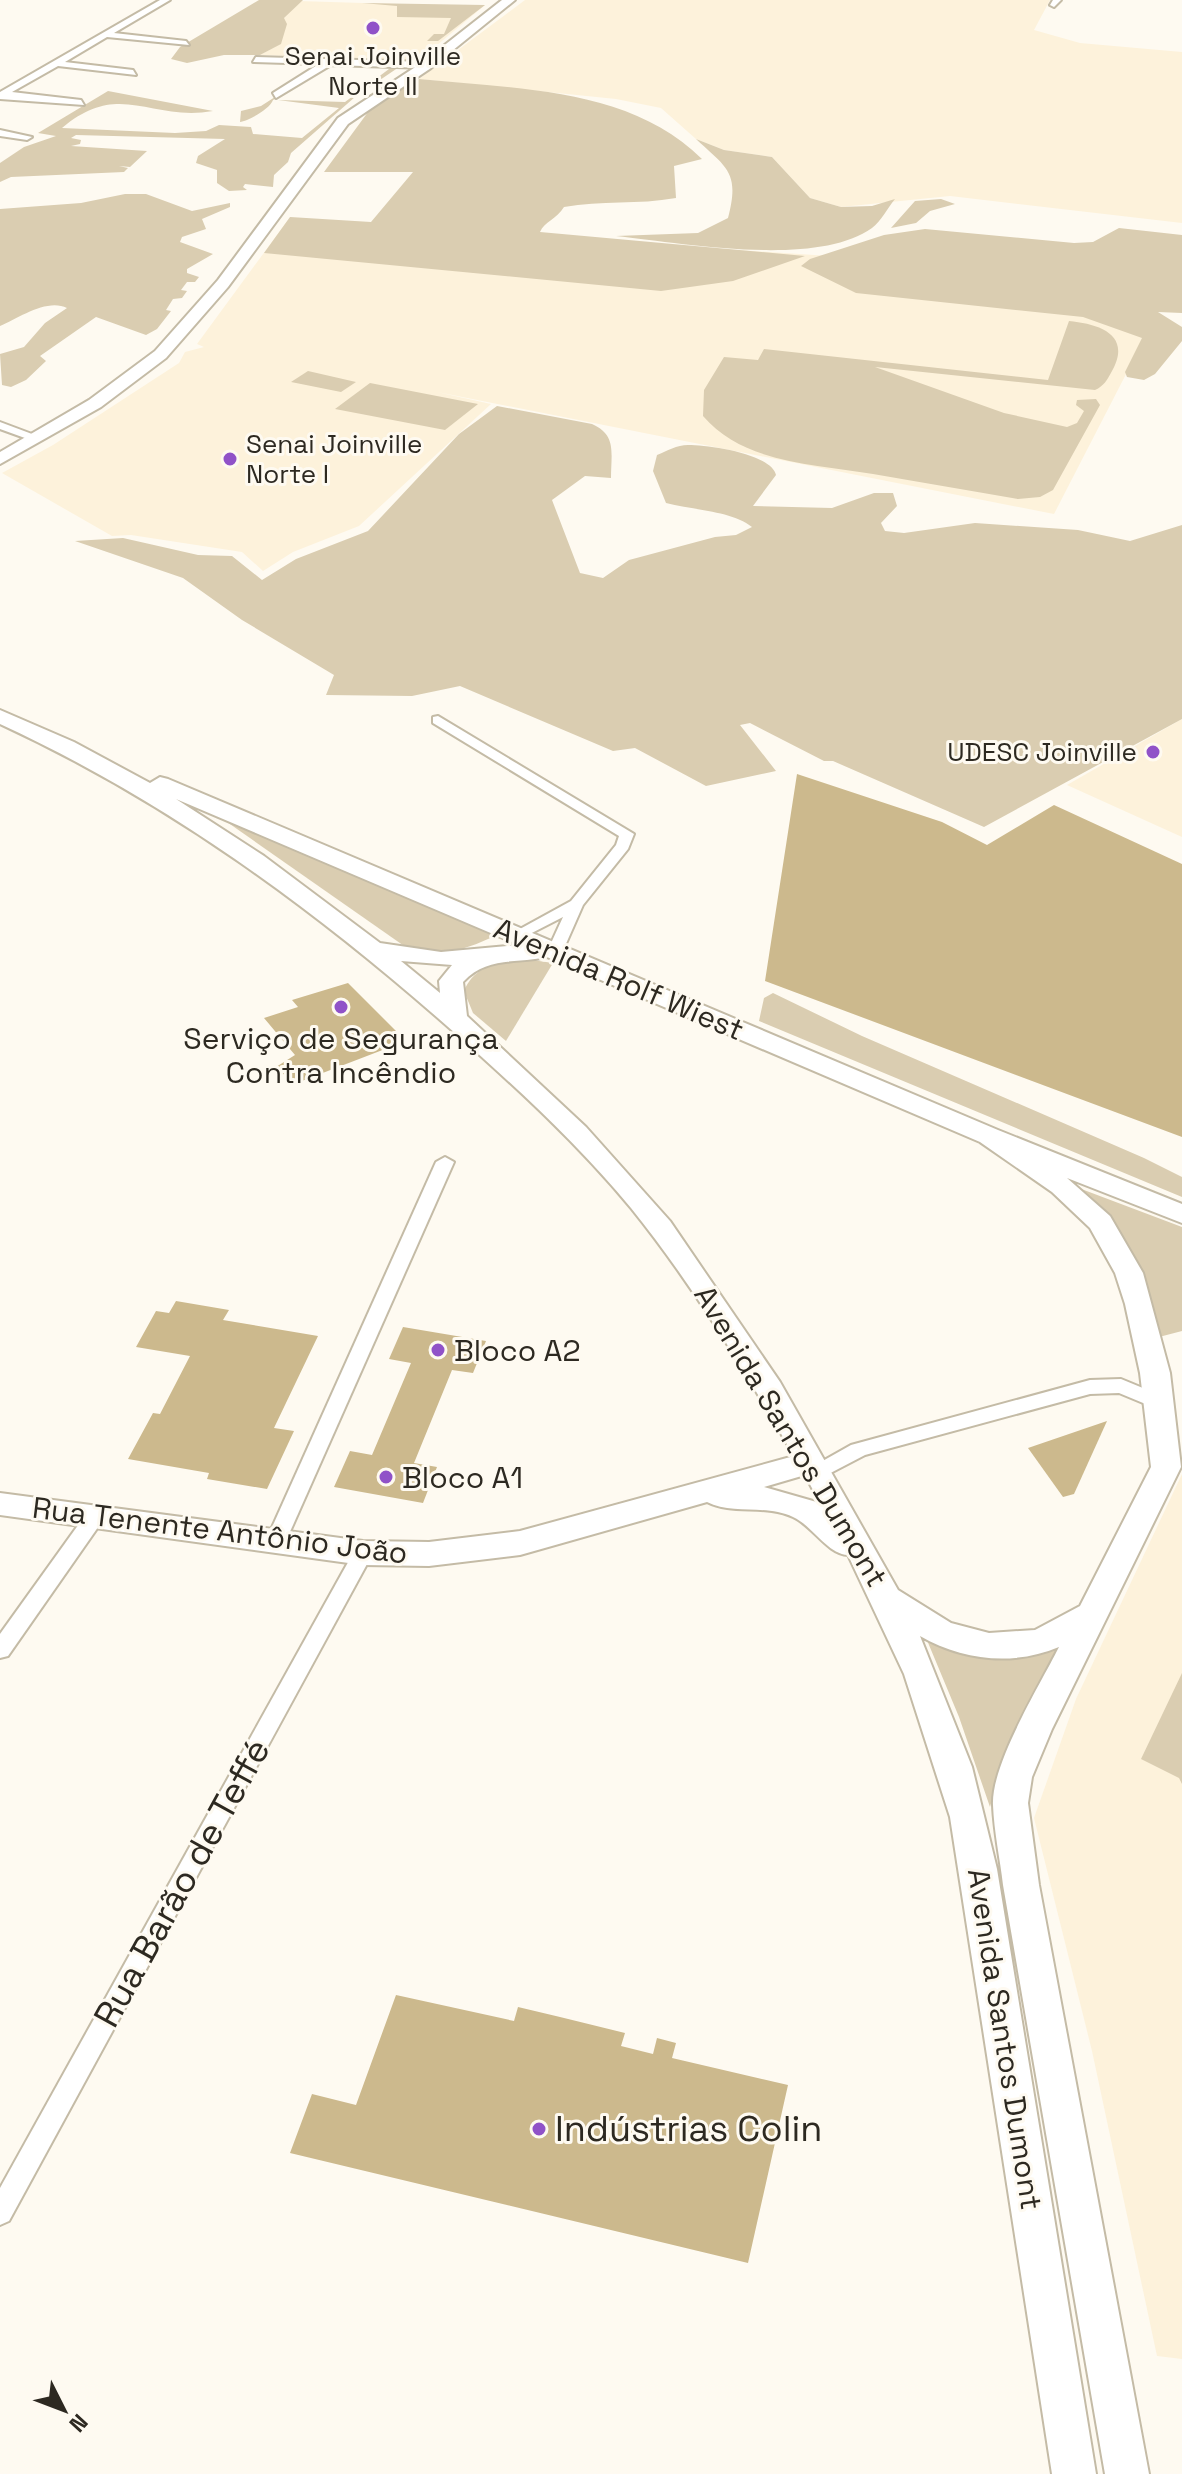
<svg xmlns="http://www.w3.org/2000/svg" width="1182" height="2474" viewBox="0 0 1182 2474" font-family="'Space Grotesk',sans-serif">
<rect width="100%" height="100%" fill="#fefaf1"/>
<!-- built -->
<g fill="#fdf2db">
<polygon points="525,0 1050,0 1034,30 1080,43 1182,52 1182,223 950,196 841,207 810,198 772,157 724,150 696,139 661,108 616,99 419,79"/>
<polygon points="298,1 428,5 485,5 418,61 260,55 280,44 284,18"/>
<polygon points="288,220 1175,279 1054,514 437,392 491,404 359,526 293,552 263,571 242,552 131,535 112,536 2,473 53,445 179,363 185,352 204,347 197,344"/>
<polygon points="1182,719 1182,837 1067,785"/>
<polygon points="1182,1474 1182,2359 1157,2356 1092,2051 1034,1818 1076,1699"/>
</g>
<!-- green -->
<g fill="#dacdb1">
<polygon points="259,0 303,0 284,18 287,24 281,44 260,55 224,55 187,63 171,59 180,47"/>
<polygon points="362,3 485,5 438,41 427,41 434,34 444,34 451,18 397,17 397,6"/>
<path d="M343 64 402 65 355 97 291 153 288 162 274 175 273 187 245 184 243 187 247 190 229 191 217 183V170L196 163 198 156 225 139 76 135 71 138 81 140 80 144 71 146 147 151 130 167 119 166 128 168 124 172 11 177 0 182V163L24 147 56 136 38 133 108 91 213 111C150 122 120 79 62 128L175 133 206 131 219 125 251 127 253 134 302 138 339 108 278 100 345 102 393 66 329 67 273 100C270 109 248 121 240 122L241 111 261 106 317 70Z"/>
<path d="M419 79C514 89 630 87 702 159L674 166 676 198C638 205 601 200 564 207 557 219 544 222 540 232L805 256 733 281 661 291 264 253 290 217 371 222 413 172H324L371 108 386 96Z"/>
<path d="M696 139 724 150 772 157 810 198 841 207 872 206 895 199C887 209 881 221 872 228 816 268 682 243 616 236L698 233 728 218C740 172 727 168 696 139Z"/>
<path d="M125 194H146L192 211 230 203V207L202 219 206 229 182 237 180 242 213 254 187 269V273L199 277 195 282H187L181 290 187 291 182 298 173 299 166 310 171 311 157 329 146 335 96 317 40 356 46 361 26 380 11 387 2 385 0 354 24 347 45 323 67 308C47 298 19 318 0 326V209L81 203Z"/>
<polygon points="941,199 955,204 930,211 916,223 891,228 915,201"/>
<polygon points="1119,228 1182,235 1182,313 1158,312 1182,327 1182,341 1155,374 1144,380 1127,377 1125,372 1142,338 1083,317 856,293 801,266 810,259 884,235 925,229 1074,243 1093,242"/>
<path d="M1069 321C1100 324 1132 335 1112 371 1107 380 1104 386 1095 390L875 367 1004 413 1067 427 1077 423 1084 411 1076 405 1077 400 1096 399 1100 405 1053 490 1040 497 1018 499C970 491 921 482 873 474 815 464 744 464 703 416L704 390 724 357 758 360 764 349 1048 380Z"/>
<polygon points="308,371 356,382 341,392 291,382"/>
<polygon points="370,383 478,404 445,430 335,409"/>
<path d="M497 406 592 424C617 435 611 453 611 478L585 476 552 500 580 573 603 578 629 560 715 537 736 535 752 527C732 511 693 510 666 503L653 471 657 455C667 451 677 445 688 445 709 445 772 454 776 475L753 506 832 508 874 493H893L897 506 881 523 885 531 904 533 975 523 1078 530 1130 541 1182 525V719L984 827 833 761H824L750 723 740 725 776 771 706 786 635 748 613 751 460 686 412 696 326 695 334 675 242 620 183 578 75 541 123 538 198 555 232 556 262 580 296 559 368 531 459 434Z"/>
<path d="M227 822 501 933C470 948 442 959 407 948Z"/>
<path d="M525 959 553 963 506 1041 473 1013 464 991C474 966 500 960 525 959Z"/>
<polygon points="773,993 862,1036 1144,1158 1182,1177 1182,1197 759,1021 764,998"/>
<polygon points="1076,1187 1182,1227 1182,1331 1159,1337 1147,1292"/>
<polygon points="924,1633 1024,1655 1057,1648 1003,1760 990,1807 959,1717"/>
<polygon points="1182,1673 1182,1784 1179,1778 1141,1759"/>
</g>
<!-- building -->
<g fill="#ccb98d">
<polygon points="797,774 942,822 987,845 1054,805 1182,864 1182,1137 765,981"/>
<polygon points="348,983 406,1041 294,1084 276,1067 295,1055 264,1018 298,1007 292,1000"/>
<polygon points="176,1301 229,1310 223,1320 318,1336 274,1428 294,1431 267,1489 207,1479 209,1473 128,1459 153,1413 160,1414 190,1356 136,1347 156,1311 169,1313"/>
<polygon points="403,1327 486,1341 473,1373 452,1370 414,1463 437,1467 423,1503 334,1487 350,1451 372,1455 411,1363 389,1359"/>
<polygon points="1107,1421 1074,1494 1063,1497 1028,1448"/>
<polygon points="396,1995 514,2021 518,2007 560,2017 625,2033 621,2046 653,2054 657,2038 676,2043 672,2058 788,2085 748,2263 290,2153 312,2094 356,2105"/>
</g>
<g fill="none" stroke-linecap="round" stroke-linejoin="round">
<!-- street casing -->
<g stroke="#c4bba6" stroke-width="4">
<g id="street">
<polygon points="160,0 170,0 114,33 186,41 189,45 107,37 65,62 133,70 136,75 58,66 12,92 81,100 84,105 0,99 0,92"/>
<polygon points="1053,0 1061,0 1054,7 1050,5"/>
<polygon points="256,57 427,62 431,65 427,68 331,65 276,98 273,93 319,64 253,62"/>
<polygon points="0,130 32,137 27,140 0,136"/>
<polygon points="0,422 40,437 42,439 36,442 0,429"/>
<polygon points="438,716 634,834 628,849 583,905 561,955 555,957 547,952 563,917 522,938 512,938 509,935 571,901 616,845 619,836 433,723 433,717"/>
<polygon points="445,1157 454,1162 285,1543 282,1548 268,1548 265,1543 436,1162"/>
<polygon points="1121,1379 1167,1398 1170,1403 1167,1408 1160,1410 1119,1393 1090,1394 865,1455 819,1479 812,1477 809,1472 812,1467 851,1445 1090,1380"/>
<polygon points="96,1508 103,1510 106,1515 103,1520 8,1656 0,1658 0,1634 89,1510"/>
<polygon points="363,1545 370,1548 373,1553 9,2221 0,2225 0,2188 356,1548"/>
</g>
</g>
<!-- secondary casing -->
<g stroke="#c4bba6" stroke-width="4">
<polygon id="secondary" points="502,0 515,0 431,68 348,124 228,287 166,358 101,407 0,464 0,452 89,400 155,351 218,280 338,118 423,62"/>
</g>
<!-- primary casing -->
<g stroke="#c4bba6" stroke-width="4">
<path id="primary" d="M0 710 74 742 150 783 160 777 168 779 998 1130 1182 1204V1223L1067 1178 1110 1216 1143 1273 1170 1373 1181 1467 1052 1729 1032 1777 1028 1803 1039 1885 1149 2474H1105L1003 1885C1000 1859 994 1832 993 1805 991 1764 1040 1685 1059 1647 1014 1666 963 1661 920 1636L972 1767 997 1869 1096 2474H1052L950 1817 904 1674 848 1555C827 1554 813 1526 793 1517 766 1504 732 1515 707 1502L520 1555 429 1566 363 1565 0 1515V1493L363 1541 429 1542 520 1531 794 1456C745 1371 693 1285 631 1208 578 1144 517 1088 455 1033 316 910 169 802 0 724ZM176 799 519 945 441 952 380 943 264 856ZM547 957 980 1142 1052 1192 1090 1228 1115 1273 1125 1304 1140 1373 1151 1467 1080 1606 1035 1630 989 1633 951 1623 898 1590 780 1382 670 1221 586 1127 467 1016 463 982C487 956 515 964 547 957ZM401 961 452 965 439 981 440 993ZM805 1475 820 1503 764 1487Z"/>
</g>
<!-- street -->
<use href="#street" fill="#fff" fill-rule="evenodd"/>
<!-- secondary -->
<use href="#secondary" fill="#fff" fill-rule="evenodd"/>
<!-- primary -->
<use href="#primary" fill="#fff" fill-rule="evenodd"/>
</g>
<!-- markers -->
<g fill="#9052c8" stroke="#fefaf1" stroke-width="3">
<circle cx="373" cy="28" r="8"/>
<circle cx="230" cy="459" r="8"/>
<circle cx="1153" cy="752" r="8"/>
<circle cx="341" cy="1007" r="8"/>
<circle cx="438" cy="1350" r="8"/>
<circle cx="386" cy="1477" r="8"/>
<circle cx="539" cy="2129" r="8"/>
</g>
<g text-anchor="middle" dominant-baseline="central" stroke-width="6" stroke-linejoin="round" paint-order="stroke">
<!-- far-poi labels -->
<g font-size="26" fill="#2d2921" stroke="#fefaf1">
<text x="373" y="56">Senai Joinville<tspan x="373" dy="30">Norte II</tspan></text>
<text x="246" y="444" text-anchor="start">Senai Joinville<tspan x="246" dy="30">Norte I</tspan></text>
<text x="1137" y="752" text-anchor="end">UDESC Joinville</text>
</g>
<!-- street labels -->
<g font-size="30" fill="#2d2921" stroke="#fefaf1">
<text transform="translate(619 979) rotate(23)">Avenida Rolf Wiest</text>
<text transform="translate(791 1436) rotate(59)">Avenida Santos Dumont</text>
<text transform="translate(220 1530) rotate(7)">Rua Tenente Antônio João</text>
<text transform="translate(1005 2039) rotate(81)">Avenida Santos Dumont</text>
</g>
<!-- poi labels -->
<g font-size="30" fill="#2d2921" stroke="#fefaf1" text-anchor="start">
<text x="341" y="1038" text-anchor="middle">Serviço de Segurança<tspan x="341" dy="34">Contra Incêndio</tspan></text>
<text x="454" y="1350">Bloco A2</text>
<text x="402" y="1477">Bloco A1</text>
</g>
<!-- near-street labels -->
<g font-size="36" fill="#2d2921" stroke="#fefaf1">
<text transform="translate(182 1883) rotate(-61)">Rua Barão de Teffé</text>
</g>
<!-- near-poi labels -->
<g font-size="36" fill="#2d2921" stroke="#fefaf1" text-anchor="start">
<text x="555" y="2129">Indústrias Colin</text>
</g>
</g>
<!-- north arrow -->
<g transform="translate(64 2410) rotate(132)" stroke="#fefaf1" stroke-width="6" paint-order="stroke">
<path d="M0-6L14 30L0 20L-14 30Z" fill="#2d2921"/>
<text y="-12" font-size="22" font-weight="bold" text-anchor="middle" fill="#2d2921">N</text>
</g>
</svg>
